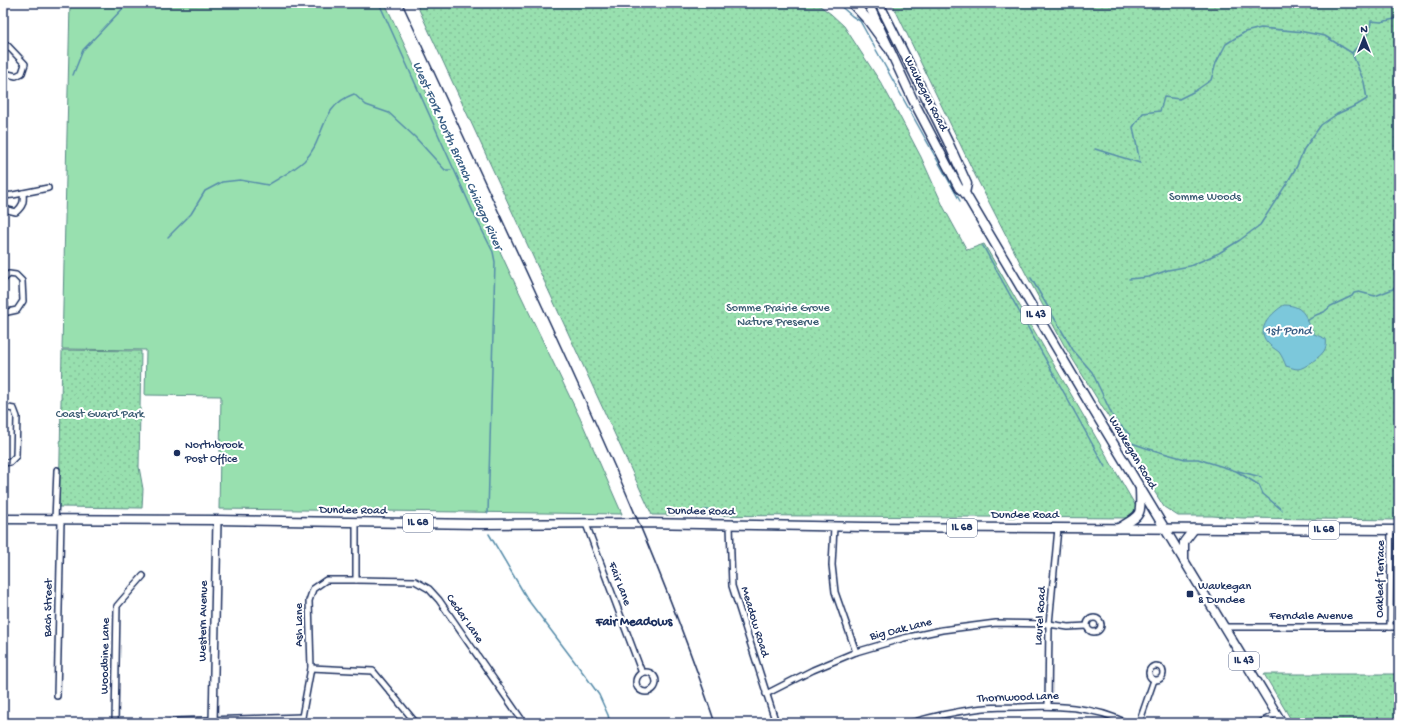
<svg xmlns="http://www.w3.org/2000/svg" width="1402" height="726" viewBox="0 0 1402 726" font-family="'Gochi Hand',sans-serif">
<defs>
<pattern id="park-dots" width="8" height="8" patternUnits="userSpaceOnUse"><rect width="8" height="8" fill="#98e0af"/><path d="M2 2h.1M6 6h.1" fill="none" stroke="#82c099" stroke-width="1.8" stroke-linecap="round"/></pattern>
</defs>
<rect width="100%" height="100%" fill="#fff"/>
<filter id="ink" filterUnits="userSpaceOnUse"><feTurbulence type="fractalNoise" baseFrequency=".025" numOctaves="2"/><feDisplacementMap in="SourceGraphic" scale="8" xChannelSelector="R" yChannelSelector="G"/><feConvolveMatrix kernelMatrix="1 2 1 2 8 2 1 2 1" color-interpolation-filters="sRGB"/></filter>
<g filter="url(#ink)">
<!-- grass -->
<polygon fill="#98e0af" stroke="#5a8886" points="227,3 385,3 510,273 580,418 622,514 219,509 221,396 145,395 146,350 62,349 70,4 227,5"/>
<!-- park -->
<g fill="url(#park-dots)" stroke="#5a8886">
<polygon points="416,3 816,3 831,14 844,26 883,86 899,115 921,157 944,208 967,250 984,244 1138,510 1132,518 652,515"/>
<polygon points="892,3 1399,3 1399,520 1242,518 1212,516 1178,516 1164,507 1064,345 1026,274 975,175"/>
<polygon points="62,350 141,351 139,467 143,489 142,508 59,507"/>
<polygon points="1264,674 1399,674 1399,723 1293,723"/>
</g>
<!-- water -->
<path fill="#7cc8db" stroke="#558ba9" d="M1284 305C1306 305 1306 320 1314 334L1326 339C1327 343 1326 348 1324 351 1321 356 1304 369 1298 369 1294 369 1290 367 1286 366 1284 361 1282 356 1279 352 1275 349 1270 346 1267 342 1255 328 1273 312 1284 305Z"/>
<g fill="none" stroke-linecap="round" stroke-linejoin="round">
<!-- stream -->
<g stroke="#558ba9" stroke-width="1.5">
<polyline points="379,3 474,214 493,252 495,262 488,513"/>
<polyline points="837,3 852,16 860,21 960,201"/>
<polyline points="1352,53 1370,31 1371,21 1381,22 1399,18"/>
<polyline points="73,75 83,50 128,3"/>
<polyline points="1095,149 1140,163 1133,127 1143,113 1160,111 1164,97 1179,99 1195,91 1211,80 1216,63 1226,44 1245,32 1261,28 1304,32 1325,36 1352,53 1364,82 1367,99 1357,105 1337,114 1321,125 1304,149 1297,166 1287,183 1260,225 1240,240 1219,253 1190,266 1168,270 1149,277 1129,279"/>
<path d="M168 237 191 214 205 191 222 182 240 180 268 185C279 178 294 170 304 161 326 140 318 107 354 94L366 105 389 113 415 137 445 170H451"/>
<polyline points="983,246 1105,467"/>
<polyline points="1031,278 1073,350 1092,372 1114,419 1129,434 1129,442 1146,448 1167,454 1185,459 1198,459 1236,471 1259,485 1263,494 1282,510"/>
<polyline points="1307,321 1316,315 1324,312 1331,306 1352,296 1354,293 1359,292 1375,296 1393,289 1394,287 1399,288"/>
<polyline points="1238,471 1261,477"/>
<polyline points="704,510 719,510"/>
<polyline points="489,534 528,600 587,678 599,695 608,715 610,723"/>
</g>
<!-- street casing -->
<g stroke="#1b2f5e" stroke-width="8">
<g id="street">
<polyline points="3,44 8,46 25,64 22,73 16,76 8,74 3,70"/>
<polyline points="3,196 13,195 48,188"/>
<path d="M3 206 8 210 16 212C23 206 24 202 23 193"/>
<polyline points="3,280 9,274 16,275 22,281 23,301 17,310 3,313"/>
<polyline points="3,295 5,305 3,312"/>
<polyline points="3,407 14,409 17,417 16,456 10,462 3,463"/>
<polyline points="55,520 57,470"/>
<polyline points="586,524 642,673"/>
<polyline points="730,525 732,586 776,723"/>
<polyline points="834,527 832,565 835,592 856,652"/>
<polyline points="356,580 415,581 429,589 439,600 524,723"/>
<circle cx="1094" cy="625" r="7"/>
<polyline points="1224,627 1399,627"/>
<polyline points="1390,627 1391,530"/>
<circle cx="1156" cy="673" r="7"/>
<polyline points="311,668 373,671 416,723"/>
<circle cx="646" cy="682" r="10"/>
<polyline points="766,694 813,670 856,652 904,638 942,630 996,623 1049,624 1068,627 1087,626"/>
<polyline points="57,696 61,520"/>
<polyline points="1048,706 1049,624 1058,528"/>
<polyline points="115,723 117,606 143,576"/>
<polyline points="168,723 175,721 302,717"/>
<polyline points="302,723 302,717 311,668 309,601 313,589 326,580 356,580 356,523"/>
<path d="M910 723C931 717 953 712 976 709 990 707 1005 707 1019 707 1055 705 1093 706 1127 723"/>
<polyline points="1139,723 1154,680"/>
<polyline points="1260,723 1276,714"/>
</g>
</g>
<!-- secondary casing -->
<g stroke="#1b2f5e" stroke-width="10">
<polyline id="secondary" points="213,723 217,520"/>
</g>
<!-- primary casing -->
<g stroke="#1b2f5e" stroke-width="11">
<g id="primary">
<polyline points="868,3 913,100 959,188 965,193 1089,403 1282,723"/>
<polyline points="879,3 948,142 967,184 965,193"/>
<polyline points="3,519 217,520 480,524 644,523 865,527 1399,530"/>
<path d="M1119 528C1142 514 1141 517 1140 489"/>
<polyline points="1184,561 1184,542 1194,529"/>
</g>
</g>
<!-- highway casing -->
<g stroke="#1b2f5e" stroke-width="12">
<polyline id="highway" points="852,3 869,21 888,47"/>
</g>
<!-- street -->
<use href="#street" stroke="#fff" stroke-width="5"/>
<!-- secondary -->
<use href="#secondary" stroke="#fff" stroke-width="7"/>
<!-- primary -->
<use href="#primary" stroke="#fff" stroke-width="8"/>
<!-- highway -->
<use href="#highway" stroke="#fff" stroke-width="9"/>
<!-- rail -->
<path stroke="#1b2f5e" stroke-width="1.5" d="M402 3C449 104 496 206 543 308 606 444 667 580 715 723"/>
</g>
</g>
<!-- markers -->
<g fill="#1b2f5e" stroke="#fff" stroke-width="1.5">
<circle cx="177" cy="453" r="4"/>
<rect x="1186" y="590" width="8" height="8" rx="2"/>
</g>
<g text-anchor="middle" dominant-baseline="central" stroke-width="4" stroke-linejoin="round" paint-order="stroke">
<!-- shield labels -->
<g fill="#fff" stroke="#5f6d8e" stroke-width="1">
<rect x="1021" y="306" width="30" height="18" rx="3"/>
<rect x="403" y="514" width="30" height="18" rx="3"/>
<rect x="947" y="519" width="30" height="18" rx="3"/>
<rect x="1309" y="521" width="30" height="18" rx="3"/>
<rect x="1229" y="652" width="30" height="18" rx="3"/>
</g>
<g font-size="11" font-weight="bold" fill="#1b2f5e">
<text x="1036" y="315">IL 43</text>
<text x="418" y="523">IL 68</text>
<text x="962" y="528">IL 68</text>
<text x="1324" y="530">IL 68</text>
<text x="1244" y="661">IL 43</text>
</g>
<!-- street labels -->
<g font-size="12" fill="#1b2f5e" stroke="#fff">
<text transform="translate(925 94) rotate(63)">Waukegan Road</text>
<text transform="translate(1132 453) rotate(59)">Waukegan Road</text>
<text transform="translate(353 511) rotate(1)">Dundee Road</text>
<text transform="translate(701 512) rotate(1)">Dundee Road</text>
<text x="1025" y="516">Dundee Road</text>
<text transform="translate(1381 579) rotate(-89)">Oakleaf Terrace</text>
<text transform="translate(619 584) rotate(69)">Fair Lane</text>
<text transform="translate(49 608) rotate(-89)">Bach Street</text>
<text transform="translate(1041 616) rotate(-86)">Laurel Road</text>
<text x="1311" y="617">Ferndale Avenue</text>
<text transform="translate(464 619) rotate(55)">Cedar Lane</text>
<text transform="translate(204 621) rotate(-89)">Western Avenue</text>
<text transform="translate(754 622) rotate(73)">Meadow Road</text>
<text transform="translate(300 625) rotate(-90)">Ash Lane</text>
<text transform="translate(901 630) rotate(-14)">Big Oak Lane</text>
<text transform="translate(106 656) rotate(-89)">Woodbine Lane</text>
<text transform="translate(1018 698) rotate(-2)">Thornwood Lane</text>
</g>
<!-- park labels -->
<g font-size="12" fill="#3a5b72" stroke="#fff">
<text x="1205" y="198">Somme Woods</text>
<text x="778" y="309">Somme Prairie Grove<tspan x="778" dy="14">Nature Preserve</tspan></text>
<text x="100" y="415">Coast Guard Park</text>
</g>
<!-- poi labels -->
<g font-size="12" fill="#1b2f5e" stroke="#fff" text-anchor="start">
<text x="185" y="446">Northbrook<tspan x="185" dy="14">Post Office</tspan></text>
<text x="1198" y="587">Waukegan<tspan x="1198" dy="14">&amp; Dundee</tspan></text>
</g>
<!-- water labels -->
<g font-size="13" font-style="italic" fill="#385d84" stroke="#fff">
<text transform="translate(457 156) rotate(66)">West Fork North Branch Chicago River</text>
<text x="1288" y="331">1st Pond</text>
</g>
<!-- neighbourhood labels -->
<g font-size="13" font-weight="bold" fill="#1b2f5e" stroke="#fff">
<text x="634" y="622">Fair Meadows</text>
</g>
</g>
<!-- margin -->
<rect width="1402" height="726" fill="none" stroke="#fff" stroke-width="16"/>
<rect x="8" y="8" width="1386" height="710" fill="none" stroke="#1b2f5e" stroke-width="1.5" filter="url(#ink)"/>
<!-- north arrow -->
<g transform="translate(1364 38)" stroke="#ffffff" stroke-width="3" paint-order="stroke">
<path d="M0-3L7 15L0 10L-7 15Z" fill="#1b2f5e"/>
<text y="-6" font-size="11" font-weight="bold" text-anchor="middle" fill="#1b2f5e">N</text>
</g>
</svg>
